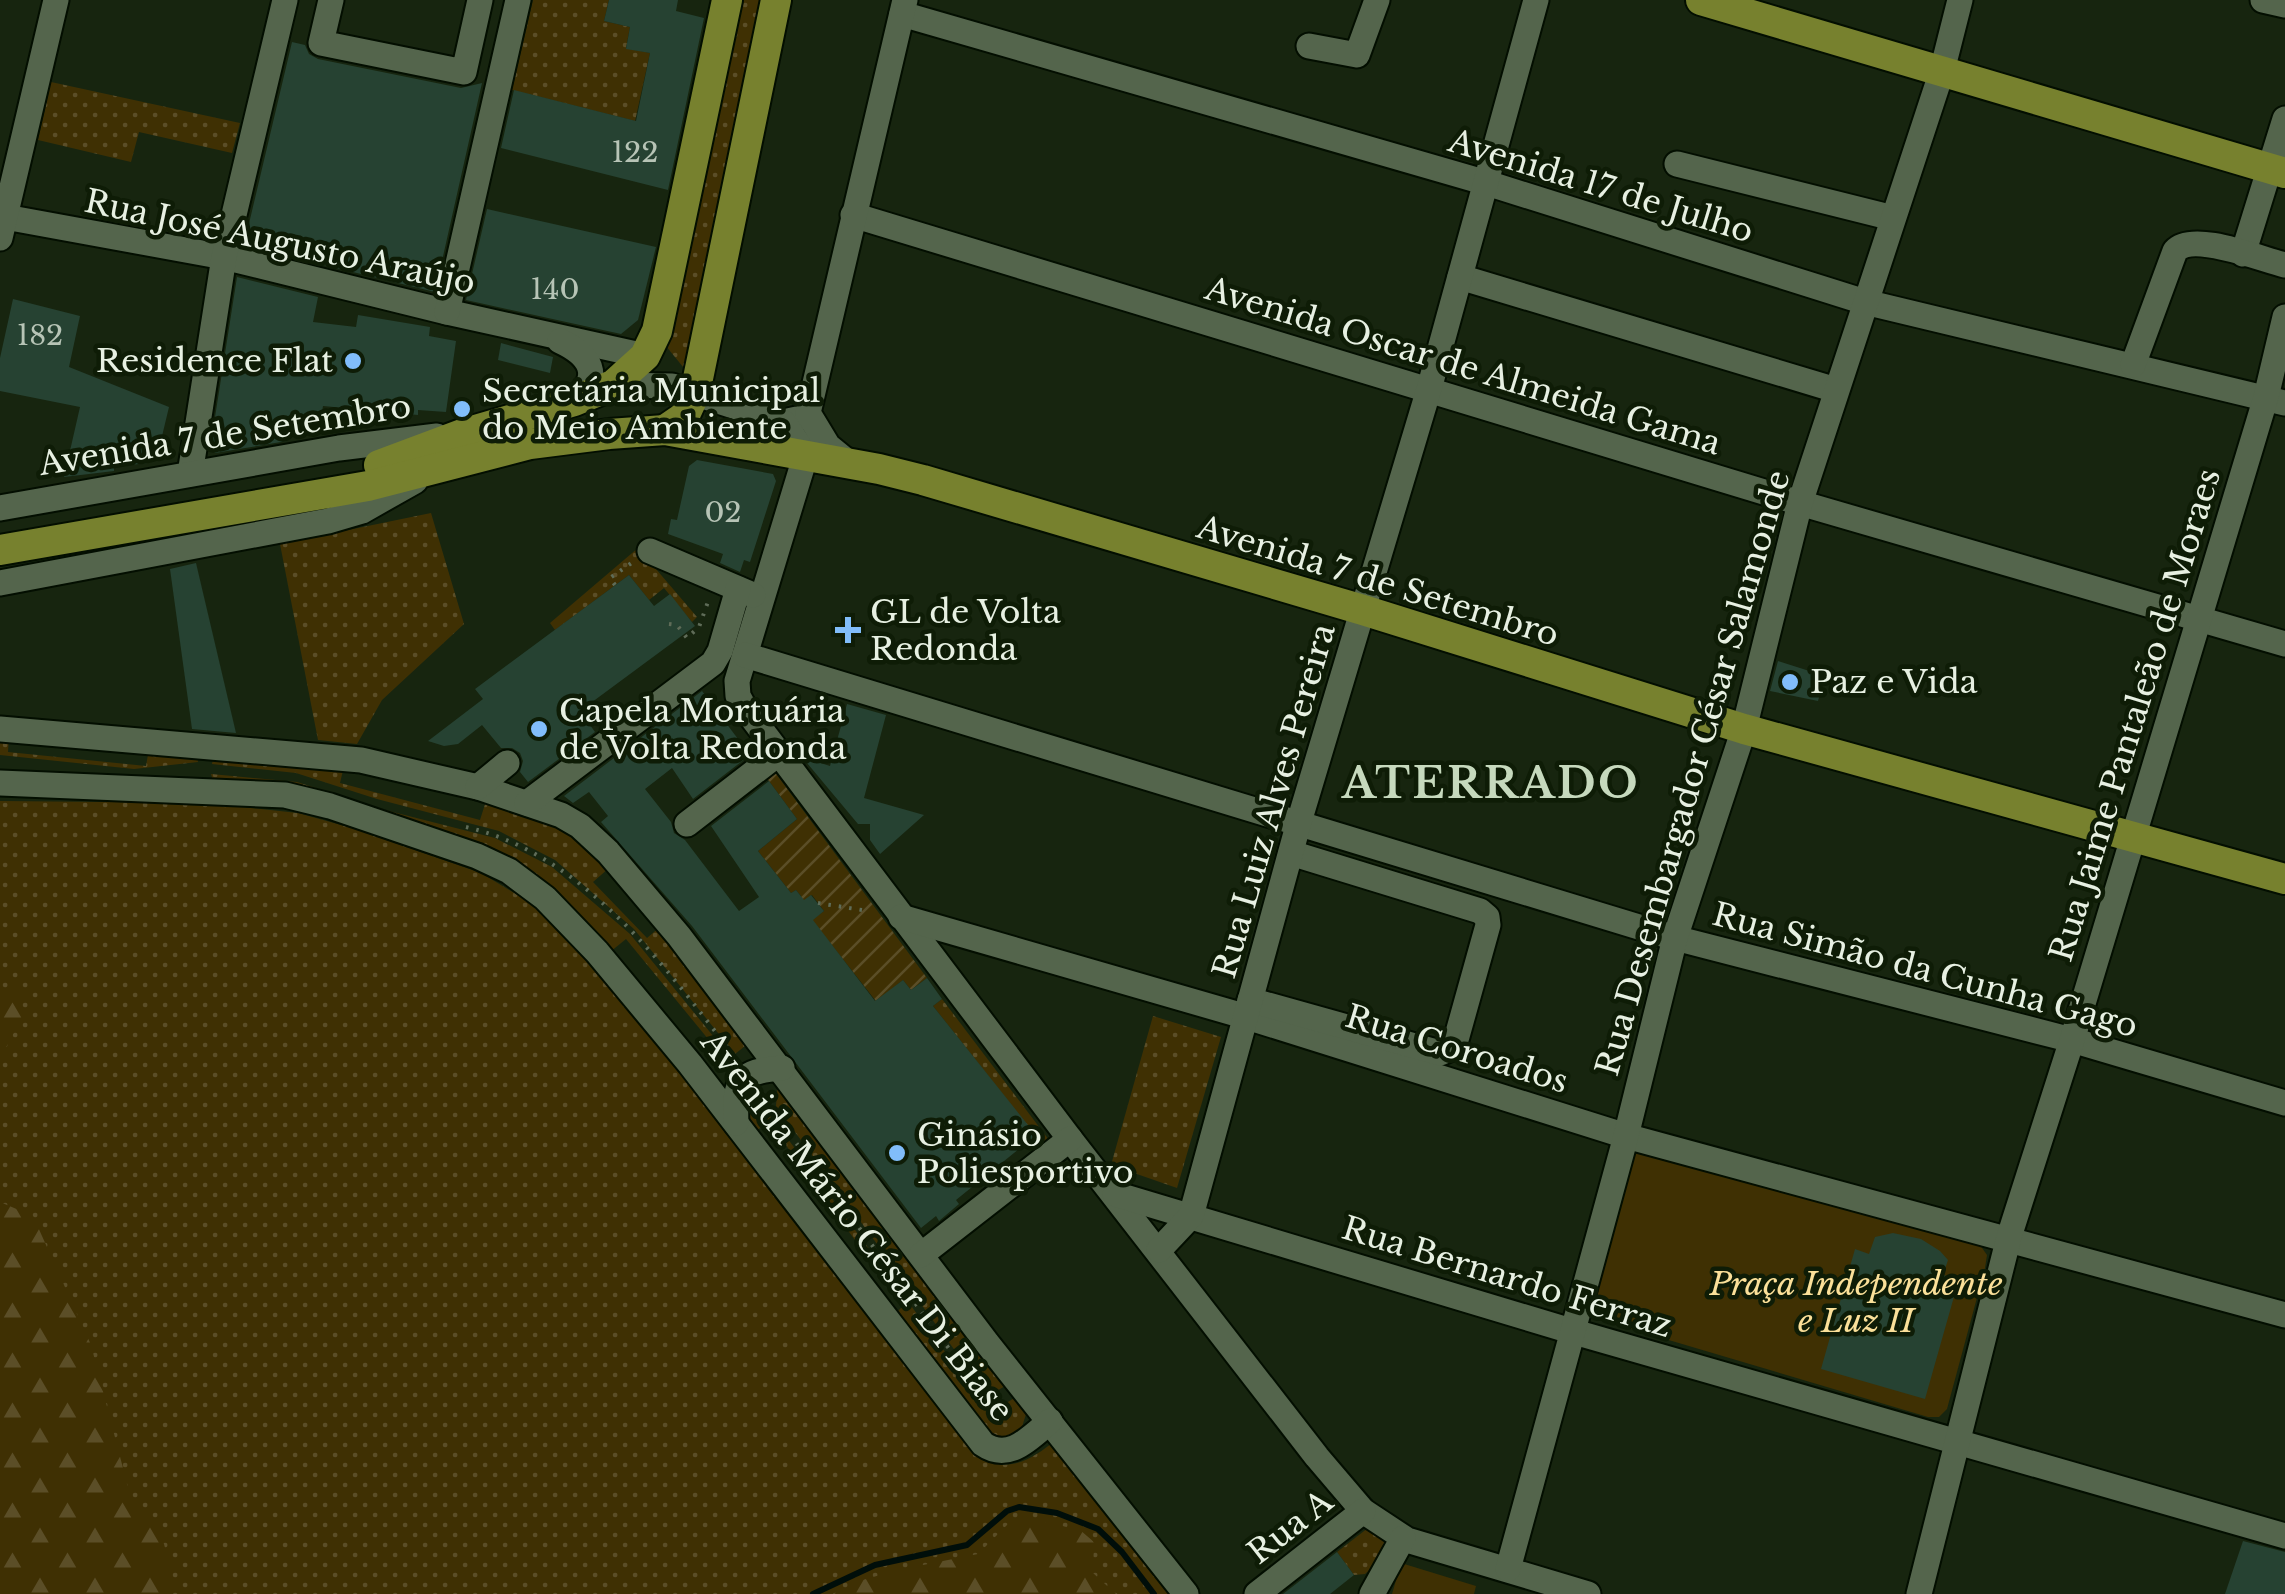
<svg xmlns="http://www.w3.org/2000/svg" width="2285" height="1594" viewBox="0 0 2285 1594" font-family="'Libre Baskerville',serif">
<defs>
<pattern id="grass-dots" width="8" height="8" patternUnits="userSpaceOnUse" patternTransform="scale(2.5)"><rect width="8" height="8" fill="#3f3003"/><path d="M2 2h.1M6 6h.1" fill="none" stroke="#5b4e27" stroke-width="1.8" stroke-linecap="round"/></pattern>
<pattern id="forest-firs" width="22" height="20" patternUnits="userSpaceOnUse" patternTransform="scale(2.5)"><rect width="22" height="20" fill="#3f3003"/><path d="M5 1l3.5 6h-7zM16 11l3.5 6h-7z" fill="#5b4e27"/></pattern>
<pattern id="garden-furrows" width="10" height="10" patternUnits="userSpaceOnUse" patternTransform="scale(2.5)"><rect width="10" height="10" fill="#3f3003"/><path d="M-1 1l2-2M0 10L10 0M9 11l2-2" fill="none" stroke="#5b4e27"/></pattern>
</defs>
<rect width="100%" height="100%" fill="#17250f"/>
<!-- grass -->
<g fill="url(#grass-dots)">
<polygon points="533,0 609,0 604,21 630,27 626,48 650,53 635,121 512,90"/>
<polygon points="737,0 773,0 688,373 661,340"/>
<polygon points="51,82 240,123 232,153 139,132 131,162 38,140"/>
<polygon points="431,513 464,624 382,700 357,744 318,740 280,544"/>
<polygon points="638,548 697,617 692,622 664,588 649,600 629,575 555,630 550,623"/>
<polygon points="0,735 9,736 8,752 146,766 149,749 196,752 198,762 134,769 0,755"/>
<polygon points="213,759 344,766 340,783 480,820 487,798 564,825 609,868 593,882 647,938 661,926 750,1042 735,1054 634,929 555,860 499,831 377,799 296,773 212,764"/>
<polygon points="211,774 297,782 385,810 495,838 552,867 630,934 731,1058 727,1062 626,939 610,952 552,889 213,781"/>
<path d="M0 801 207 803 298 813 352 828 481 873 541 909 622 997 978 1454C1006 1476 1031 1460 1056 1440L1175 1594H0Z"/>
<polygon points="942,999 1049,1140 1043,1145 933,1006"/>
<polygon points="1153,1016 1221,1037 1177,1188 1111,1165"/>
<polygon points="778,1079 1007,1385 993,1393 978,1382 776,1106"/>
<polygon points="768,1112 982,1402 998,1408 1016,1397 1027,1411 1020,1433 997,1442 891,1318 903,1306 769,1122 753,1133 744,1114"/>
<polygon points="1368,1528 1392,1549 1365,1574 1354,1575 1337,1552"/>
</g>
<!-- forest -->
<g fill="url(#forest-firs)">
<polygon points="18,987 22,1017 0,1059 0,989"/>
<path d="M0 1202 33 1216 91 1345 131 1499C163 1520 171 1556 169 1594H0Z"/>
<polygon points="1022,1517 1080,1530 1094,1542 1093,1573 1116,1594 834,1594 859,1581 898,1570 978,1554 1008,1524"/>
</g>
<!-- park -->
<g fill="#3f3003">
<polygon points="1639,1147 1980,1245 1987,1255 1985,1268 1947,1409 1939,1417 1928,1417 1591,1317 1584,1307 1622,1157"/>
<polygon points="1401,1563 1476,1586 1474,1594 1392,1594"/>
</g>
<!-- garden -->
<polygon fill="url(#garden-furrows)" points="774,771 927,978 911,990 903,980 893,988 883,1010 812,920 824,911 812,895 799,904 796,900 801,896 796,890 791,893 758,851 797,819 766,777"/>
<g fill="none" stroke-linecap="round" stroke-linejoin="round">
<!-- stream -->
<polyline stroke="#000e0a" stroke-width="6" points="813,1594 875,1565 967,1545 1007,1511 1019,1507 1057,1513 1098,1529 1122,1552 1154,1594"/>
</g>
<!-- building -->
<g fill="#264232">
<polygon points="609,0 678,0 676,11 704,18 668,190 501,148 514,90 636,121 650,53 626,49 630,27 604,21"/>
<polygon points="292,42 305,45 309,54 318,59 461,88 482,83 435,292 324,265 327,251 247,232"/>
<polygon points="487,209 656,247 638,320 621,334 466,300"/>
<polygon points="237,277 318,297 313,322 356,327 358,315 430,327 429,336 456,341 446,412 418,410 418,415 323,406 318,435 289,433 287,441 215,453 210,449"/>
<polygon points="13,299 80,316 69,367 169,407 157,457 148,458 147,463 114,467 114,471 64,477 80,407 0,391 0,358"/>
<polygon points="501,343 553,357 550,373 498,360"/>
<polygon points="697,460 773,474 776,481 750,562 744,560 740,572 720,563 723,554 668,534 671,519 677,520 689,466"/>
<polygon points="196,563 236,733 192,729 170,569"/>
<polygon points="629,575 654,606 670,594 695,626 580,711 595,732 528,782 520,772 523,761 520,753 512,748 501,748 482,725 458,744 444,746 428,741 483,699 475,689"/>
<polygon points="1778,661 1825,676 1818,701 1770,691"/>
<polygon points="702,691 750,755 693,799 672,768 645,789 671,822 674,833 685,840 739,911 759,897 711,826 769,781 797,819 758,851 791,893 796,890 804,900 811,895 824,911 813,920 875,1001 903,980 911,990 927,978 942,999 933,1006 1036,1135 956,1200 959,1204 939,1221 936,1216 921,1228 692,926 601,822 608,816 589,792 573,803 564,796"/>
<polygon points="847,704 886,715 864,798 924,815 880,854 870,840 870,824 858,824 802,757 830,766"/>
<polygon points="1893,1233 1921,1239 1940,1251 1948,1260 1943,1275 1959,1279 1925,1399 1821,1369 1855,1249 1869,1254 1875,1237"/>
<polygon points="2243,1541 2285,1552 2285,1594 2225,1594"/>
<polygon points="1337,1552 1354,1575 1330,1594 1283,1594"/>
</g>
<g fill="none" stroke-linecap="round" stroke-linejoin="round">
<!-- minor casing -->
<g stroke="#030e00" stroke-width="29">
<g id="minor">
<polyline points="331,0 321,43 464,72 480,0"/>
<polyline points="2263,0 2285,5"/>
<polyline points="902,14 1487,183 1865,302 2285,403"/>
<polyline points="1309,46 1357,55 1377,0"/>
<polyline points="1677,164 1893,218"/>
<polyline points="853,215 1800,503 2285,644"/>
<polyline points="0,216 224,257 447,312 645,356"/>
<polyline points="0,238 56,0"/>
<polyline points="2243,254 2285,119"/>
<polyline points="1460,277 1836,390"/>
<polyline points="447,312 518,0"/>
<path d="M560 341C590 355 604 376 574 401"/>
<path d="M2133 365 2175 251C2193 231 2260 259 2285 265"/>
<polyline points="613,385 672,386 783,422 797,419"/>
<polyline points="783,422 800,446 803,464 737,681 738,696 744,707 1070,1139 1317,1457 1363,1511 1407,1540 1588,1594"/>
<polyline points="850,464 828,446 808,413 905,0"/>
<polyline points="190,474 224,257 285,0"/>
<polyline points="0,508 339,448 437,436"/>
<polyline points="650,551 753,595"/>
<polyline points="0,583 328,521 362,511 415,481"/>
<polyline points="745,655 1675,938 2072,1040 2285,1103"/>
<polyline points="0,729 361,760 478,787 561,815 580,826 608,852 679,936 987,1343 1186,1594"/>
<path d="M0 783 285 795 330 806 477 856 509 871 545 898 597 952 690 1064 983 1444C1009 1462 1030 1438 1050 1421"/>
<polyline points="478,787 507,763"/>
<polyline points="527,803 713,663 720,651 738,589"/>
<polyline points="687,824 779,753"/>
<polyline points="901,917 1247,1017 1626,1136 2285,1315"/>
<polyline points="1250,1000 1440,1053 1454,1047 1488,925 1487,917 1480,911 1291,853"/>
<path d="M736 1123C734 1081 739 1071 782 1068"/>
<polyline points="1115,1194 1571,1331 2285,1536"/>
<polyline points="1159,1250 1191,1216 1299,822 1429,389 1536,0"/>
<polyline points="921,1255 1070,1139"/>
<polyline points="1508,1569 1626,1136 1675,938 1744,729 1800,503 1942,71 1960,0"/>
<polyline points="1257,1594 1363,1511"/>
<polyline points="1372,1594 1403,1538"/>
<polyline points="1919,1594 2009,1237 2072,1040 2266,397 2285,317"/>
</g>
</g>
<!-- major casing -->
<g stroke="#030e00" stroke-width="34">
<g id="major">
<polyline points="1701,0 2285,173"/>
<polyline points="665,430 684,417 695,393 776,0"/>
<polyline points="379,465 462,434 574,401 613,385 645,356 657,331 727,0"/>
<polyline points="0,550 368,486 530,444 609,434 665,430 879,469 923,480 1363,610 1744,729 2285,879"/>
</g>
</g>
<!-- path -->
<g stroke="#5f6c58" stroke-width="4" stroke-dasharray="2.5 8" stroke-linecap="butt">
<polyline points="615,585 610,578 633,562"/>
<polyline points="669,624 677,625 687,638 699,627 709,599"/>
<path d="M466 827C584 854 664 965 734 1056"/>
<polyline points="818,903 868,911"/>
<polyline points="759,1093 979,1389 992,1401 1001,1399"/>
</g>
<!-- minor -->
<use href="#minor" stroke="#54654c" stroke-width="25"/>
<!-- major -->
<use href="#major" stroke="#77812e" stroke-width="30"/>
</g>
<!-- markers -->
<g fill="#81bdfa" stroke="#0e1c06" stroke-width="4">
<circle cx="353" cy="361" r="10"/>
<circle cx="462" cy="409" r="10"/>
<path d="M843 615h10v10h10v10h-10v10h-10v-10h-10v-10h10z"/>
<circle cx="1790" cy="682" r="10"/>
<circle cx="539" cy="729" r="10"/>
<circle cx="897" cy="1153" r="10"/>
</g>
<g text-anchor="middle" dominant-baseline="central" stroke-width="9" stroke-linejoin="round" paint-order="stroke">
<!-- number labels -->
<g font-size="28" fill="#b7c4b6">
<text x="635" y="152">122</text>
<text x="555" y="289">140</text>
<text x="40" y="335">182</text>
<text x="723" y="512">02</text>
</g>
<!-- street labels -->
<g font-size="32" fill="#e7f0e2" stroke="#0e1c06">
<text transform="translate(1601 186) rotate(17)">Avenida 17 de Julho</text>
<text transform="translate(280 242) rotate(12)">Rua José Augusto Araújo</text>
<text transform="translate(1463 366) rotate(17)">Avenida Oscar de Almeida Gama</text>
<text transform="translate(225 435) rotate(-9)">Avenida 7 de Setembro</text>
<text transform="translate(1378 581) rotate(17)">Avenida 7 de Setembro</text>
<text transform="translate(2135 715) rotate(-73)">Rua Jaime Pantaleão de Moraes</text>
<text transform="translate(1693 773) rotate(-74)">Rua Desembargador César Salamonde</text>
<text transform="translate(1274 801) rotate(-74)">Rua Luiz Alves Pereira</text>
<text transform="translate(1925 970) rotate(15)">Rua Simão da Cunha Gago</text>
<text transform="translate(1457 1049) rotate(17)">Rua Coroados</text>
<text transform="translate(857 1226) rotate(52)">Avenida Mário César Di Biase</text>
<text transform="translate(1507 1277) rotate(17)">Rua Bernardo Ferraz</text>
<text transform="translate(1290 1527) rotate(-38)">Rua A</text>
</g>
<!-- poi labels -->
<g font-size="32" fill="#e7f0e2" stroke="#0e1c06" text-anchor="start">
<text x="333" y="361" text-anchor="end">Residence Flat</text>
<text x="482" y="391">Secretária Municipal<tspan x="482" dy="37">do Meio Ambiente</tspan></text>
<text x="870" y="612">GL de Volta<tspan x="870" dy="37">Redonda</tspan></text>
<text x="1810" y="682">Paz e Vida</text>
<text x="559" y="711">Capela Mortuária<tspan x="559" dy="37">de Volta Redonda</tspan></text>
<text x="917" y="1135">Ginásio<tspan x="917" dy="37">Poliesportivo</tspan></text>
</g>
<!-- park labels -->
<g font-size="32" font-style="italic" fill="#fbe099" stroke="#0e1c06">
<text x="1856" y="1284">Praça Independente<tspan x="1856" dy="37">e Luz II</tspan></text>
</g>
<!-- district labels -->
<g font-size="42" font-weight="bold" letter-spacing="2.5" fill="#c6d9bd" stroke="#0e1c06">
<text x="1491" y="783">ATERRADO</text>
</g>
</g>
</svg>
